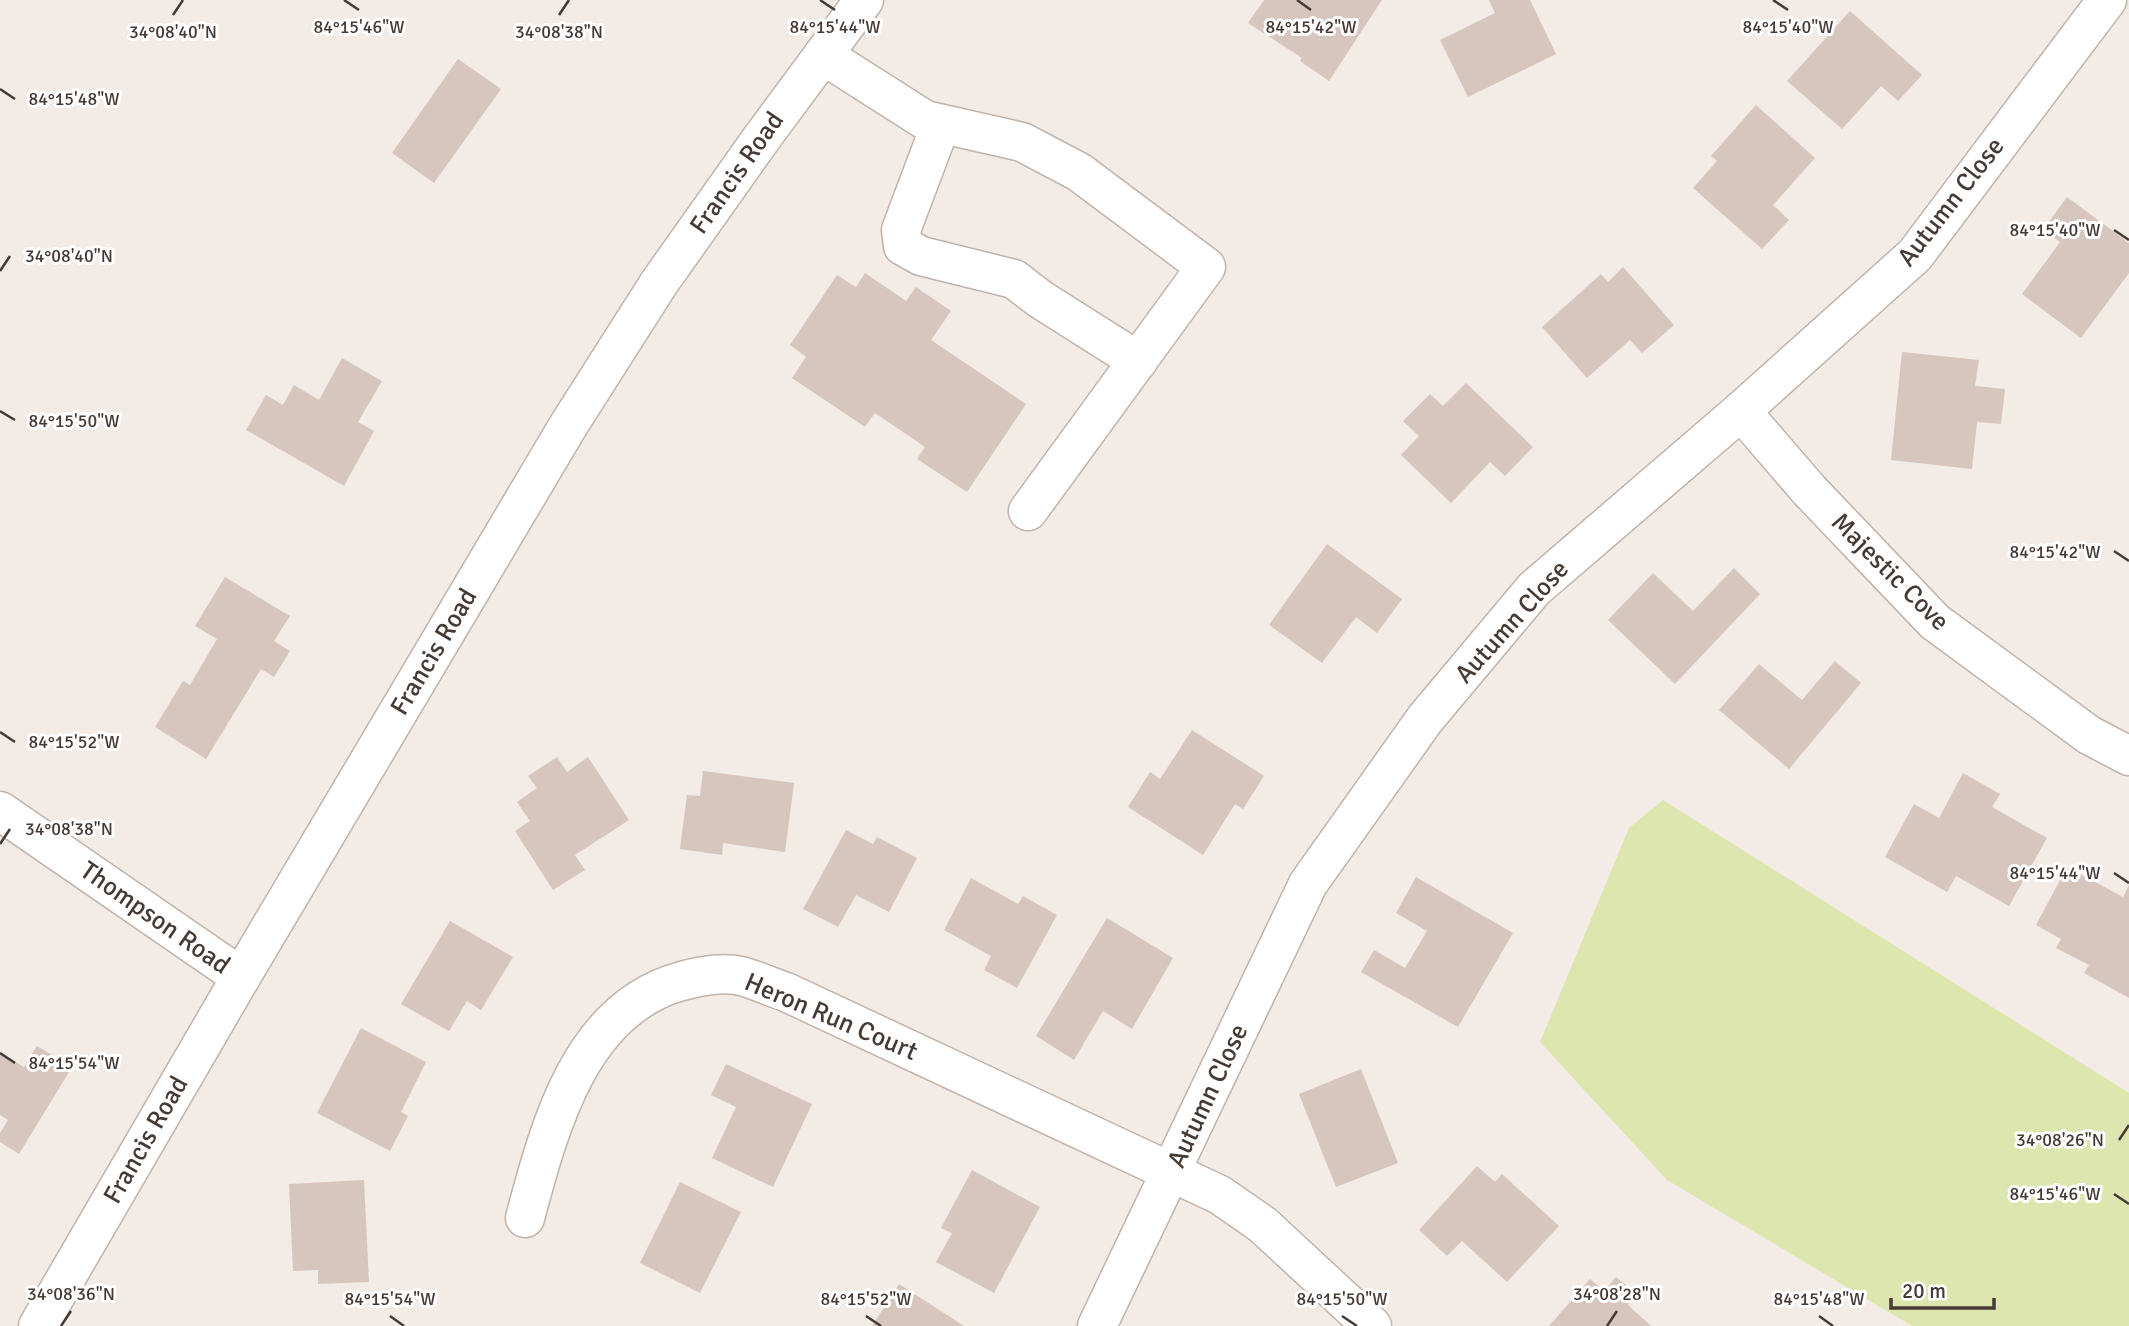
<svg xmlns="http://www.w3.org/2000/svg" width="2129" height="1326" viewBox="0 0 2129 1326" font-family="Signika,sans-serif">
<rect width="100%" height="100%" fill="#f2ebe6"/>
<!-- green -->
<polygon fill="#dee6af" points="1663,800 2129,1093 2129,1326 1912,1326 1667,1180 1540,1042 1629,828"/>
<!-- building -->
<g fill="#d7c6be">
<polygon points="1264,0 1382,0 1329,81 1300,61 1302,58 1248,23"/>
<polygon points="1489,0 1530,0 1556,54 1468,97 1440,40 1495,13"/>
<polygon points="1850,11 1922,75 1898,101 1881,86 1842,129 1787,81"/>
<polygon points="458,59 501,89 434,183 392,153"/>
<polygon points="1756,105 1815,158 1773,205 1789,220 1762,249 1693,188 1717,161 1711,156"/>
<polygon points="2067,197 2129,243 2129,273 2081,338 2022,294 2060,242 2043,230"/>
<polygon points="1623,267 1674,325 1642,353 1630,340 1587,378 1542,327 1601,274 1608,282"/>
<polygon points="865,273 906,301 916,287 951,311 931,340 1026,404 967,492 917,459 925,447 875,413 865,427 792,378 806,357 790,345 837,275 856,287"/>
<polygon points="1902,352 1979,360 1975,386 2005,389 2001,424 1977,422 1972,469 1891,460"/>
<polygon points="342,358 382,381 358,422 374,431 344,486 246,430 266,395 283,405 294,385 319,400"/>
<polygon points="1466,383 1533,447 1505,476 1490,462 1451,503 1401,455 1419,436 1403,421 1430,394 1443,406"/>
<polygon points="1327,544 1402,599 1377,633 1356,617 1322,663 1269,625"/>
<polygon points="1734,568 1760,594 1675,684 1608,620 1653,573 1693,611"/>
<polygon points="225,577 290,616 274,641 290,651 274,677 261,669 206,759 155,727 183,681 190,685 217,639 195,626"/>
<polygon points="1835,661 1861,683 1789,769 1719,710 1759,664 1802,700"/>
<polygon points="1192,730 1264,776 1243,809 1235,804 1203,855 1128,807 1150,772 1160,779"/>
<polygon points="557,757 567,772 588,757 629,820 575,855 585,870 553,890 515,831 530,821 517,802 537,788 528,776"/>
<polygon points="703,771 794,783 785,852 723,843 722,855 680,849 687,795 700,796"/>
<polygon points="1963,773 2000,794 1992,807 2047,838 2009,906 1956,876 1947,892 1885,857 1914,804 1939,818"/>
<polygon points="846,830 873,844 877,837 917,858 889,912 856,895 838,927 803,909"/>
<polygon points="2067,867 2123,897 2129,885 2129,998 2084,973 2089,965 2056,948 2061,939 2036,925"/>
<polygon points="1416,877 1513,933 1458,1027 1361,972 1374,950 1405,968 1427,931 1396,913"/>
<polygon points="971,878 1018,904 1023,896 1057,915 1017,988 984,970 991,956 944,930"/>
<polygon points="1107,918 1173,958 1132,1029 1103,1011 1074,1060 1036,1036"/>
<polygon points="450,921 513,957 481,1010 467,1001 449,1031 401,1004"/>
<polygon points="361,1028 426,1062 401,1112 408,1116 390,1151 317,1113"/>
<polygon points="37,1046 72,1067 19,1154 0,1142 0,1133 8,1120 0,1115 0,1052 24,1067"/>
<polygon points="726,1064 812,1104 773,1187 712,1158 736,1107 711,1095"/>
<polygon points="1361,1069 1398,1163 1336,1187 1299,1094"/>
<polygon points="1477,1166 1495,1182 1502,1174 1559,1226 1507,1282 1462,1241 1447,1256 1419,1230"/>
<polygon points="972,1170 1040,1207 994,1293 936,1262 952,1233 941,1228"/>
<polygon points="364,1180 369,1282 318,1284 318,1270 293,1271 289,1184"/>
<polygon points="680,1182 741,1212 700,1293 640,1263"/>
<polygon points="1616,1277 1637,1294 1628,1305 1651,1326 1549,1326 1590,1279 1604,1291"/>
<polygon points="899,1284 964,1326 872,1326"/>
</g>
<g fill="none" stroke-linecap="round" stroke-linejoin="round">
<!-- minor casing -->
<g stroke="#c0b3ab" stroke-width="41">
<g id="minor">
<polyline points="823,55 925,120 1022,142 1079,172 1206,267 1028,511"/>
<polyline points="941,124 901,230 903,246 921,256 1014,279 1040,299 1138,361"/>
<polyline points="1741,411 1809,490 1935,622 2089,735 2129,756"/>
<polyline points="0,811 241,977"/>
<path d="M525 1218C549 1128 580 1008 682 981 699 976 723 972 741 976 756 980 771 987 786 992L1220 1195 1263 1225 1372 1326"/>
<polyline points="38,1326 241,977 568,426 659,283 761,139 864,0"/>
<polyline points="1097,1326 1308,884 1425,719 1534,589 1741,411 1915,255 2107,0"/>
</g>
</g>
<!-- minor -->
<use href="#minor" stroke="#fff" stroke-width="38"/>
</g>
<!-- ticks -->
<path fill="none" stroke="#453a35" stroke-width="2.5" d="M344 0 359 10M820 0 835 10M1297 0 1311 10M1773 0 1788 10M173 15 183 0M559 15 569 0M0 89 15 99M2114 230 2129 240M0 271 10 256M0 411 15 420M2114 551 2129 561M0 732 15 742M0 844 10 829M2114 873 2129 883M0 1053 15 1063M2119 1140 2129 1125M2114 1194 2129 1204M390 1316 404 1326M866 1316 881 1326M1342 1316 1357 1326M1819 1316 1833 1326M61 1326 71 1311M1607 1326 1617 1311"/>
<g text-anchor="middle" dominant-baseline="central" stroke-width="6" stroke-linejoin="round" paint-order="stroke">
<!-- street labels -->
<g font-size="26" fill="#453a35" stroke="#fff">
<text transform="translate(737 173) rotate(-55)">Francis Road</text>
<text transform="translate(1951 202) rotate(-52)">Autumn Close</text>
<text transform="translate(1890 572) rotate(45)">Majestic Cove</text>
<text transform="translate(1512 622) rotate(-48)">Autumn Close</text>
<text transform="translate(434 652) rotate(-59)">Francis Road</text>
<text transform="translate(155 918) rotate(35)">Thompson Road</text>
<text transform="translate(831 1017) rotate(23)">Heron Run Court</text>
<text transform="translate(1208 1096) rotate(-65)">Autumn Close</text>
<text transform="translate(146 1140) rotate(-60)">Francis Road</text>
</g>
</g>
<g font-size="18" text-anchor="middle" fill="#453a35" stroke="#fff" stroke-width="6" stroke-linejoin="round" paint-order="stroke">
<text x="359" y="33">84°15'46"W</text>
<text x="835" y="33">84°15'44"W</text>
<text x="1311" y="33">84°15'42"W</text>
<text x="1788" y="33">84°15'40"W</text>
<text x="173" y="38">34°08'40"N</text>
<text x="559" y="38">34°08'38"N</text>
<text x="74" y="105">84°15'48"W</text>
<text x="2055" y="236">84°15'40"W</text>
<text x="69" y="262">34°08'40"N</text>
<text x="74" y="427">84°15'50"W</text>
<text x="2055" y="558">84°15'42"W</text>
<text x="74" y="748">84°15'52"W</text>
<text x="69" y="835">34°08'38"N</text>
<text x="2055" y="879">84°15'44"W</text>
<text x="74" y="1069">84°15'54"W</text>
<text x="2060" y="1146">34°08'26"N</text>
<text x="2055" y="1200">84°15'46"W</text>
<text x="71" y="1300">34°08'36"N</text>
<text x="1617" y="1300">34°08'28"N</text>
<text x="390" y="1305">84°15'54"W</text>
<text x="866" y="1305">84°15'52"W</text>
<text x="1342" y="1305">84°15'50"W</text>
<text x="1819" y="1305">84°15'48"W</text>
</g>
<!-- scale -->
<path d="M1891 1298v10h103v-10" fill="none" stroke="#453a35" stroke-width="3.5"/>
<text x="1902" y="1298" font-size="21" fill="#453a35" stroke="#ffffff" stroke-width="5" paint-order="stroke">20 m</text>
</svg>
